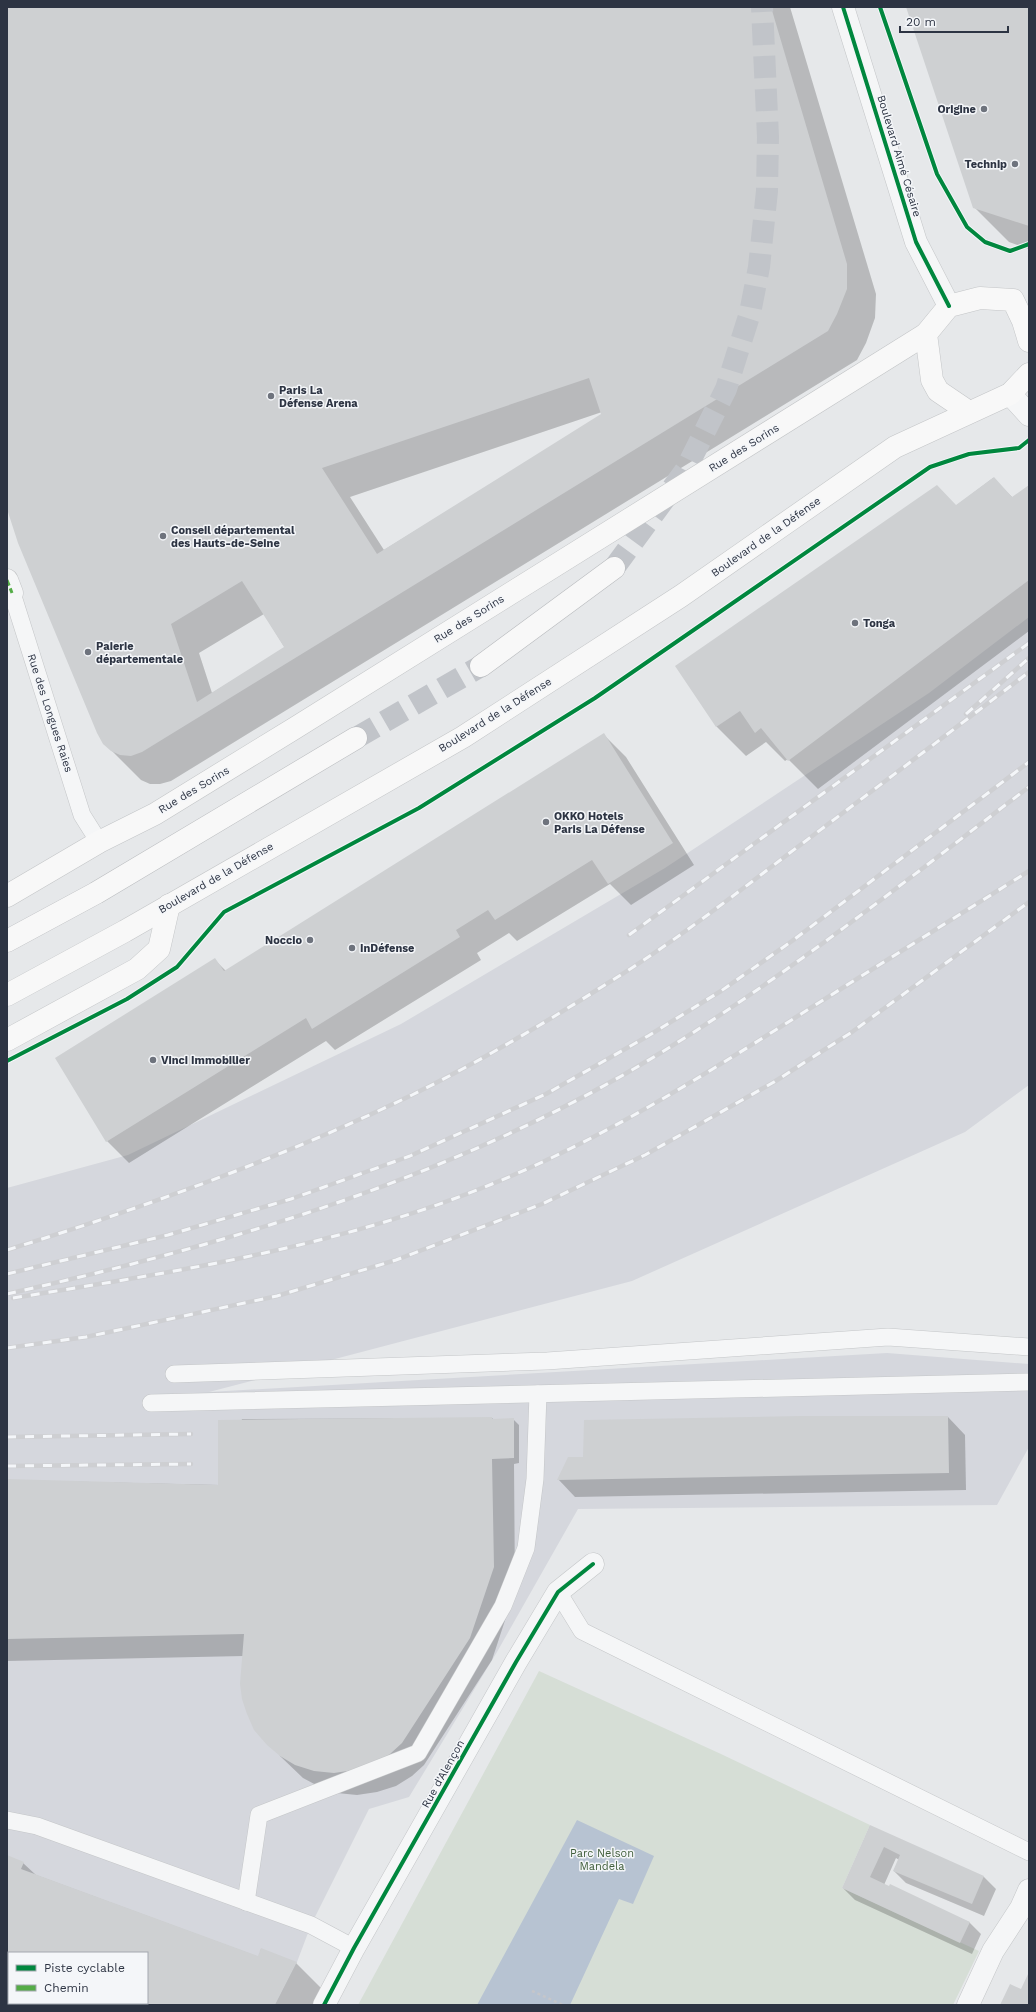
<svg xmlns="http://www.w3.org/2000/svg" width="1036" height="2012" viewBox="0 0 1036 2012" font-family="'Work Sans',sans-serif">
<rect width="100%" height="100%" fill="#e6e8ea"/>
<!-- built -->
<polygon fill="#d5d7dd" points="1029,617 1029,1085 965,1132 632,1281 209,1392 887,1353 1029,1364 1029,1447 997,1505 578,1509 497,1652 409,1797 369,1809 311,1925 297,1962 275,2005 153,2005 147,1953 12,1953 7,1951 7,1188 128,1155 401,1024 665,868 929,693"/>
<!-- green -->
<polygon fill="#d6ded6" points="539,1671 721,1754 870,1825 842,1888 979,1951 953,2005 358,2005"/>
<!-- water -->
<polygon fill="#b7c3d2" points="577,1820 654,1856 633,1904 619,1899 570,2005 477,2005"/>
<!-- shadow -->
<g fill="#0003" fill-rule="evenodd">
<path d="M7 7H790L876 294 875 318 866 343 857 360 171 781 160 784H150L141 780 104 743 7 506ZM602 412 603 415 384 550 350 497ZM264 614 285 648 212 693 199 653Z"/>
<polygon points="907,7 1029,7 1029,249 1009,242 974,207"/>
<polygon points="993,478 1013,498 1029,486 1029,631 818,789 788,759 785,761 766,742 746,756 717,727 676,666 956,506"/>
<polygon points="604,735 626,757 694,865 631,905 610,884 517,941 509,933 477,953 481,960 335,1050 326,1041 129,1163 107,1141 215,960 226,971"/>
<polygon points="801,1417 948,1417 965,1435 966,1490 575,1497 558,1479 584,1458"/>
<polygon points="492,1418 494,1420 513,1419 519,1425 519,1463 514,1464 515,1590 492,1660 424,1765 412,1776 396,1786 377,1792 357,1795 337,1793 318,1786 303,1778 280,1756 244,1656 7,1661 7,1480 219,1485 242,1419"/>
<polygon points="870,1826 984,1877 996,1889 984,1916 906,1883 894,1871 899,1860 896,1858 884,1885 969,1922 981,1934 972,1954 855,1900 843,1888"/>
<path d="M7 1856 23 1863 36 1875 259 1957 261 1949 296 1963 331 1998 327 2005H7ZM9 1953H147V2003H9Z"/>
</g>
<!-- building -->
<g fill="#ced0d2" fill-rule="evenodd">
<path d="M7 7H771L847 264V289L837 314 828 331 142 752 131 756 120 755 111 751 103 744 97 733 18 543 7 509ZM589 378 601 414 377 554 322 468ZM242 581 284 647 197 702 171 624Z"/>
<polygon points="906,7 1027,7 1029,10 1029,226 973,208"/>
<polygon points="994,477 1012,497 1029,485 1029,580 788,761 761,728 755,733 740,711 716,727 675,666 937,485 956,505"/>
<polygon points="604,733 673,843 608,884 592,860 495,920 488,910 456,930 460,937 312,1029 306,1018 106,1142 55,1058 215,958 224,971"/>
<polygon points="801,1416 948,1416 949,1473 557,1480 568,1457 583,1457 584,1420"/>
<polygon points="492,1417 492,1419 514,1418 514,1458 492,1459 494,1567 470,1638 402,1743 390,1754 374,1764 354,1770 334,1773 314,1771 295,1765 280,1756 267,1745 254,1730 247,1714 242,1699 240,1684 244,1634 7,1639 7,1479 218,1485 218,1420"/>
<polygon points="870,1825 984,1876 972,1904 893,1871 900,1855 884,1847 870,1877 889,1886 890,1884 970,1922 960,1943 842,1888"/>
<path d="M7 1855 24 1862 21 1869 258 1956 261 1948 297 1962 275 2005H7ZM9 1953H147V2003H9Z"/>
<polygon points="1029,1972 1029,2005 1000,2005 1010,1984 1021,1989"/>
</g>
<g fill="none" stroke-linecap="round" stroke-linejoin="round">
<!-- motorway-tunnel -->
<g stroke="#c1c4c9" stroke-width="22" stroke-dasharray="22 11" stroke-linecap="butt">
<polyline points="614,568 685,471 726,389 750,313 759,267 767,191 768,137 762,7"/>
<polyline points="356,738 481,666"/>
</g>
<!-- service casing -->
<g stroke="#c4c6c8" stroke-width="18">
<g id="service">
<polyline points="12,593 82,815 99,842"/>
<polyline points="174,1374 547,1361 888,1337 1029,1347"/>
<polyline points="151,1403 1029,1382"/>
<polyline points="558,1592 582,1631 1029,1852"/>
<polyline points="7,1820 37,1826 311,1925 354,1948"/>
<polyline points="246,1902 259,1815 418,1753 503,1606 526,1548 535,1479 538,1394"/>
</g>
</g>
<!-- minor casing -->
<g stroke="#c4c6c8" stroke-width="23">
<g id="minor">
<polyline points="1010,394 1029,415"/>
<polyline points="7,580 12,593 7,597"/>
<polyline points="324,2005 354,1948 516,1662 558,1592 593,1564"/>
<polyline points="968,2005 993,1951 1021,1908 1029,1890"/>
</g>
</g>
<!-- tertiary casing -->
<g stroke="#c4c6c8" stroke-width="23">
<polyline id="tertiary" points="843,7 916,242 949,306"/>
</g>
<!-- primary casing -->
<g stroke="#c3c5c7" stroke-width="23">
<g id="primary">
<polyline points="969,412 938,391 932,380 926,334 949,306 980,298 1013,300 1023,321 1029,341"/>
<polyline points="7,896 99,842 155,814 295,728 926,334"/>
<polyline points="7,995 125,931 463,737 681,596 895,447 1010,394 1029,374"/>
<polyline points="7,1040 137,969 159,949 169,905"/>
</g>
</g>
<!-- motorway casing -->
<g stroke="#b9bbbe" stroke-width="23">
<g id="motorway">
<polyline points="481,666 614,568"/>
<polyline points="7,941 96,893 356,738"/>
</g>
</g>
<!-- path -->
<polyline stroke="#c5c6ca" stroke-width="2.5" stroke-dasharray="3 3" stroke-linecap="butt" points="532,1991 563,2005"/>
<!-- service -->
<use href="#service" stroke="#f5f6f7" stroke-width="17"/>
<!-- minor -->
<use href="#minor" stroke="#f5f6f7" stroke-width="22"/>
<!-- tertiary -->
<use href="#tertiary" stroke="#f5f6f7" stroke-width="22"/>
<!-- primary -->
<use href="#primary" stroke="#f8f8f8" stroke-width="22"/>
<!-- motorway -->
<use href="#motorway" stroke="#f8f8f8" stroke-width="22"/>
<!-- rail casing -->
<g stroke="#cecfd2" stroke-width="4.5">
<g id="rail">
<polyline points="966,714 1029,658"/>
<polyline points="629,935 1029,643"/>
<path d="M7 1250C143 1208 284 1157 412 1095 479 1062 545 1023 608 983 670 945 729 899 787 855 868 794 948 734 1029 672"/>
<polyline points="7,1274 168,1235 291,1199 410,1156 546,1094 648,1036 721,991 792,941 1029,762"/>
<path d="M7 1294C235 1243 462 1175 662 1052 791 973 909 878 1029 787"/>
<path d="M13 1298C175 1272 339 1247 492 1184 601 1140 701 1077 801 1014 877 966 953 919 1029 871"/>
<polyline points="7,1348 86,1337 277,1296 396,1260 542,1204 645,1155 774,1082 852,1032 1029,902"/>
<polyline points="7,1437 191,1434"/>
<polyline points="7,1466 191,1464"/>
</g>
</g>
<!-- rail -->
<use href="#rail" stroke="#f4f6f9" stroke-width="3" stroke-dasharray="9" stroke-linecap="butt"/>
<!-- quiet -->
<polyline stroke="#54ac47" stroke-width="3" stroke-dasharray="6 3" stroke-linecap="butt" points="7,580 12,593"/>
<!-- cycleway casing -->
<g stroke="#f4f6f9" stroke-width="6">
<g id="cycleway">
<polyline points="843,7 916,242 949,306"/>
<polyline points="880,7 937,174 967,227 985,242 1010,251 1029,244"/>
<polyline points="7,1061 127,999 177,967 224,912 419,808 595,698 930,467 969,454 1019,448 1029,440"/>
<polyline points="324,2005 354,1948 516,1662 558,1592 593,1564"/>
</g>
</g>
<!-- cycleway -->
<use href="#cycleway" stroke="#00873e" stroke-width="4"/>
</g>
<!-- markers -->
<g fill="#6e737d" stroke="#f4f6f9" stroke-width="1.5">
<circle cx="984" cy="109" r="4"/>
<circle cx="1015" cy="164" r="4"/>
<circle cx="271" cy="396" r="4"/>
<circle cx="163" cy="536" r="4"/>
<circle cx="855" cy="623" r="4"/>
<circle cx="88" cy="652" r="4"/>
<circle cx="546" cy="822" r="4"/>
<circle cx="310" cy="940" r="4"/>
<circle cx="352" cy="948" r="4"/>
<circle cx="153" cy="1060" r="4"/>
</g>
<g text-anchor="middle" dominant-baseline="central" stroke-width="3" stroke-linejoin="round" paint-order="stroke">
<!-- poi labels -->
<g font-size="11" font-weight="bold" fill="#2d3443" stroke="#f4f6f9" text-anchor="start">
<text x="976" y="109" text-anchor="end">Origine</text>
<text x="1007" y="164" text-anchor="end">Technip</text>
<text x="279" y="390">Paris La<tspan x="279" dy="13">Défense Arena</tspan></text>
<text x="171" y="530">Conseil départemental<tspan x="171" dy="13">des Hauts-de-Seine</tspan></text>
<text x="863" y="623">Tonga</text>
<text x="96" y="646">Paierie<tspan x="96" dy="13">départementale</tspan></text>
<text x="554" y="816">OKKO Hotels<tspan x="554" dy="13">Paris La Défense</tspan></text>
<text x="302" y="940" text-anchor="end">Noccio</text>
<text x="360" y="948">InDéfense</text>
<text x="161" y="1060">Vinci Immobilier</text>
</g>
<!-- street labels -->
<g font-size="11" fill="#2d3443" stroke="#f4f6f9">
<text transform="translate(899 156) rotate(73)">Boulevard Aimé Césaire</text>
<text transform="translate(744 448) rotate(-32)">Rue des Sorins</text>
<text transform="translate(766 537) rotate(-35)">Boulevard de la Défense</text>
<text transform="translate(469 619) rotate(-32)">Rue des Sorins</text>
<text transform="translate(50 713) rotate(72)">Rue des Longues Raies</text>
<text transform="translate(495 715) rotate(-32)">Boulevard de la Défense</text>
<text transform="translate(194 790) rotate(-31)">Rue des Sorins</text>
<text transform="translate(216 878) rotate(-30)">Boulevard de la Défense</text>
<text transform="translate(443 1774) rotate(-61)">Rue d'Alençon</text>
</g>
<!-- park labels -->
<g font-size="11" fill="#405e3b" stroke="#f4f6f9">
<text x="602" y="1853">Parc Nelson<tspan x="602" dy="13">Mandela</tspan></text>
</g>
</g>
<!-- border -->
<rect width="1036" height="2012" fill="none" stroke="#2d3443" stroke-width="16"/>
<!-- legend -->
<rect x="8" y="1952" width="140" height="52" fill="#f4f6f9" stroke="#a4a8b0"/>
<rect x="16" y="1965" width="20" height="6" fill="#00873e" stroke="#a4a8b0"/>
<text x="44" y="1972" font-size="12" fill="#2d3443">Piste cyclable</text>
<rect x="16" y="1985" width="20" height="6" fill="#54ac47" stroke="#a4a8b0"/>
<text x="44" y="1992" font-size="12" fill="#2d3443">Chemin</text>
<!-- scale -->
<path d="M900 26v6h108v-6" fill="none" stroke="#2d3443" stroke-width="2"/>
<text x="906" y="26" font-size="12" fill="#2d3443" stroke="#f4f6f9" stroke-width="3" paint-order="stroke">20 m</text>
</svg>
